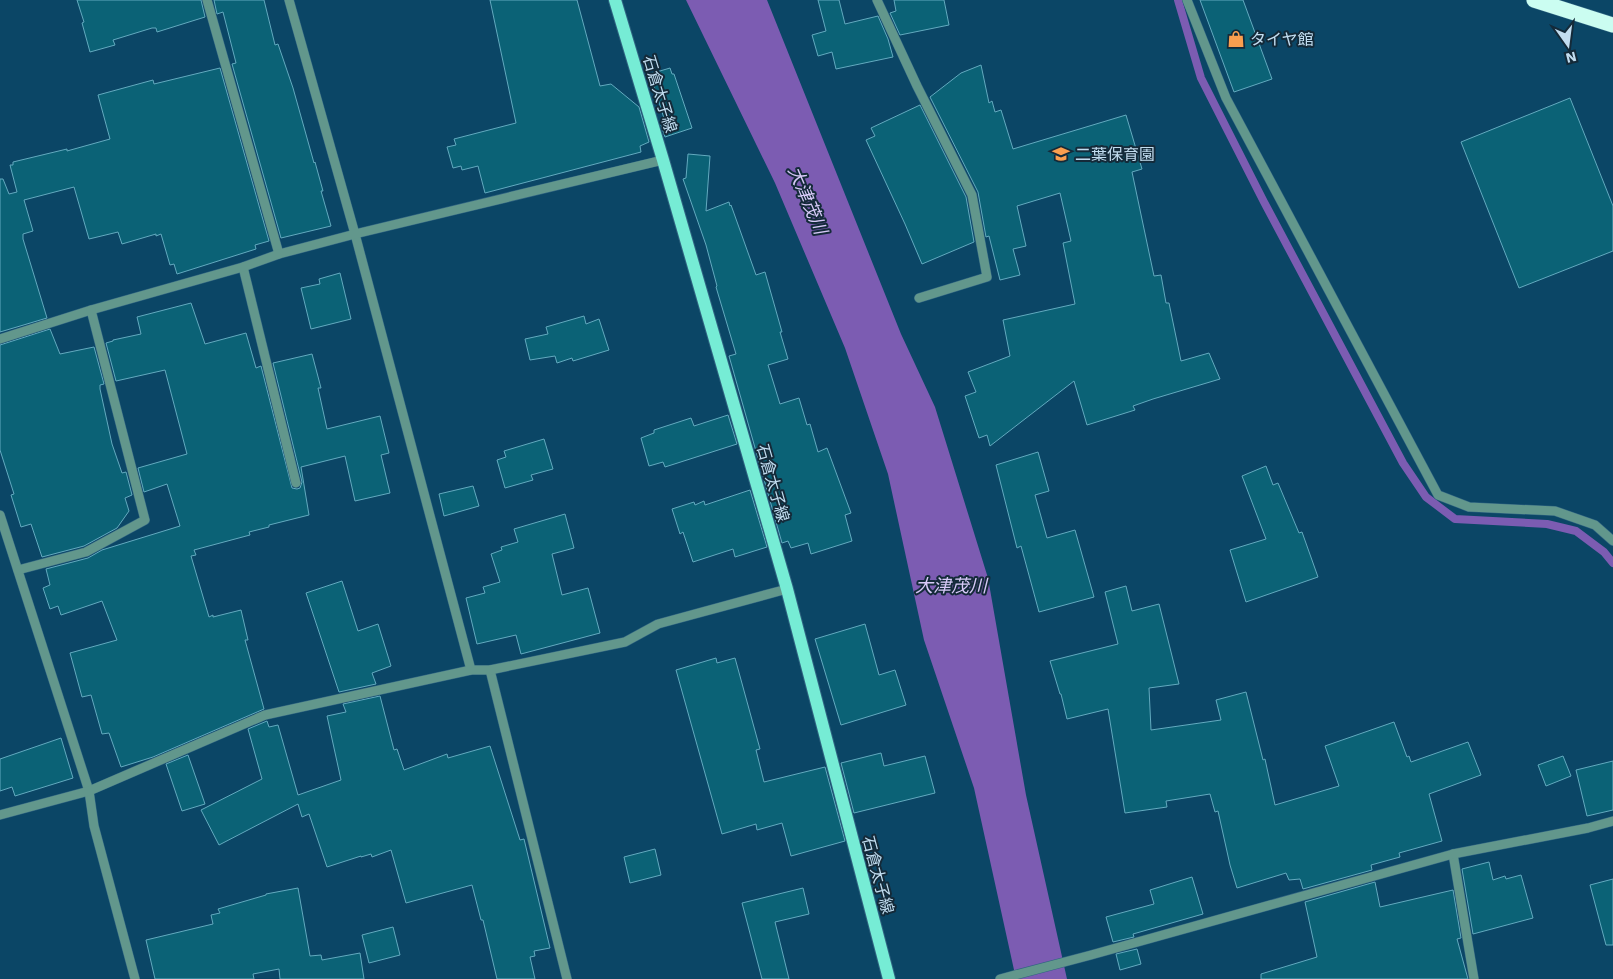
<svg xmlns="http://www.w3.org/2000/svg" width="1613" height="979" viewBox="0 0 1613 979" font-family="'Work Sans','Noto Sans JP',sans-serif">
<rect width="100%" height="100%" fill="#0b4666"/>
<!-- water -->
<polygon fill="#7c5cb2" points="686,0 767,0 901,334 935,407 988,578 1026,795 1067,979 1016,979 974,788 924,640 888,474 845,348 775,183"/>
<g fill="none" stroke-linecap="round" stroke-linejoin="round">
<!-- stream -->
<polyline stroke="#7c5cb2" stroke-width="8" points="1178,0 1201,78 1264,202 1403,463 1426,497 1455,519 1547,524 1576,531 1604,552 1613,563"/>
</g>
<!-- building -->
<g fill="#0b6276" stroke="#63aabf">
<polygon points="77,0 201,0 205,17 157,32 156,28 152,28 113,40 115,45 90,52 82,23 84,22"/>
<polygon points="214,0 264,0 275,45 278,44 293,88 314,163 315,162 323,191 321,191 331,226 281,238 232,64 236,63 223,12 217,14"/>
<polygon points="490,0 577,0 600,86 611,84 639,107 649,142 640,146 641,152 485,193 478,166 462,170 461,166 453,168 447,147 456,145 454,139 516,123"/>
<polygon points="818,0 839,0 845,24 878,16 888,39 893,57 836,69 832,52 818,56 812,35 826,31"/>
<polygon points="894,0 944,0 949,25 900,35 890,13 896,11"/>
<polygon points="1200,0 1243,0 1272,79 1234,92"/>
<polygon points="981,65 989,103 992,101 995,112 1001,110 1013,149 1126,115 1142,169 1132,172 1154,276 1161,275 1166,303 1169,303 1181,361 1209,353 1220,379 1153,399 1133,406 1135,410 1087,425 1074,381 990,446 987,435 979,438 965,396 976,392 968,372 1010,356 1003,320 1075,304 1063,243 1071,241 1060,193 1017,206 1026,246 1013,249 1020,275 1000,280 989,236 986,237 978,192 930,97 961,73"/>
<polygon points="220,68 269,241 255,245 256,249 177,274 174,264 170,265 161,234 156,236 156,234 122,244 118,232 89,239 74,187 24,200 33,231 23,234 23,239 47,318 0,332 0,179 3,179 9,194 17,192 10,165 13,165 13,162 67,149 67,151 110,139 98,95 153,80 154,84"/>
<polygon points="670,68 672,74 674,74 692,128 665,137 661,125 668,131 650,74"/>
<polygon points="1570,98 1613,206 1613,251 1519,288 1461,142"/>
<polygon points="920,105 966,197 974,242 922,264 905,224 866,140 875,136 871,128"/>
<polygon points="688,154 710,156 706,211 729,202 730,206 731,205 756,275 765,272 782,332 780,332 788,359 768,365 780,404 799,398 807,425 810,424 818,452 827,448 851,513 845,515 852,541 811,554 808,543 791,548 788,541 782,543 729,356 736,354 716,287 717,286 706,245 683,179 686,178"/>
<polygon points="340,273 351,319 311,329 301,288 320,284 319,279"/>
<polygon points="191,303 205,344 246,333 256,368 261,366 292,488 297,489 300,488 302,482 273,363 312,354 321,388 318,388 327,429 380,416 389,453 381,455 390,493 355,501 345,456 301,467 309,515 269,525 269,527 249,532 250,535 194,550 196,555 191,556 209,617 213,615 213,617 241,610 248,640 245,640 264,709 153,757 121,767 109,733 102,734 91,695 82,697 70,653 117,640 102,601 61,615 58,606 50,609 43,588 50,585 46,569 88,558 102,550 180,526 167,484 144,492 138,468 187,454 165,370 116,381 106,343 113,341 113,340 141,334 137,317"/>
<polygon points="584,316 586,324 599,319 609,350 573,361 572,358 557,363 555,356 530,360 525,339 548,334 546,327"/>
<polygon points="50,329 60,354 94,347 104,384 100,385 100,389 112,444 122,473 126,472 132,495 125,498 129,511 117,528 84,546 42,557 31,524 21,527 11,495 14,494 0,450 0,345"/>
<polygon points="728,415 737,444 665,467 663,462 649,466 641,438 654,433 654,430 691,418 694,426"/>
<polygon points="544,439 553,469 531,475 533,480 505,488 497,460 506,457 504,451"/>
<polygon points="1038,452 1049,491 1035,495 1047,538 1075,530 1094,597 1039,612 1021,546 1017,548 996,465"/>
<polygon points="1266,466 1273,485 1278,483 1299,533 1302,532 1318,577 1246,602 1230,550 1266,539 1242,476"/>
<polygon points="473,486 479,506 444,516 439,494"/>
<polygon points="750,490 767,547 735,557 733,549 693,562 683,532 680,534 672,509 694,502 695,505 704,501 705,505"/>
<polygon points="565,514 574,548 552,554 562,595 588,588 600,633 521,654 516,635 477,644 466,598 485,593 483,587 500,582 491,554 502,550 501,547 518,542 514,529"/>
<polygon points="342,581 358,631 378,624 391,666 372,673 376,684 339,692 306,593"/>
<polygon points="1126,586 1132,611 1159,604 1179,684 1149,688 1151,730 1221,720 1216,700 1246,692 1263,760 1265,759 1275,805 1339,786 1325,746 1394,722 1407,757 1409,756 1411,762 1468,742 1481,775 1429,794 1442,841 1399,853 1400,857 1371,865 1372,870 1303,889 1300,879 1289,880 1286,873 1237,888 1230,865 1218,811 1215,812 1210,794 1166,801 1167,807 1125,813 1108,709 1067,719 1061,694 1060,694 1050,661 1118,644 1105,592"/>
<polygon points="865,624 879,675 895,670 906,705 841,725 815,639"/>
<polygon points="716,658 717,663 735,658 760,749 756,750 764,782 825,767 845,841 791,856 782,823 757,830 756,824 722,834 676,670"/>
<polygon points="380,696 394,750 397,749 404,770 447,754 448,758 490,746 520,840 524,839 550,948 534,951 535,956 530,957 535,979 497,979 483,920 481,920 472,885 406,903 391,850 372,857 371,854 361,857 361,856 327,867 309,814 302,817 298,804 219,845 201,810 262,779 248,729 267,721 269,727 278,725 298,795 341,780 327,716 346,712 343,704"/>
<polygon points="61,738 73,778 15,796 12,787 0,791 0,759"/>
<polygon points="881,753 884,766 925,756 935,793 854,813 841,763"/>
<polygon points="188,755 205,804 182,811 166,764"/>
<polygon points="1563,756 1571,776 1546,786 1538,765"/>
<polygon points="1613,761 1613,810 1587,816 1576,770"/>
<polygon points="655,849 661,875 630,883 624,857"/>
<polygon points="1489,862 1493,880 1505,876 1506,879 1521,875 1533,918 1473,934 1462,869"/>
<polygon points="1192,877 1203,914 1133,934 1134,937 1113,942 1106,917 1154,904 1150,890"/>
<polygon points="1613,879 1613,945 1606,945 1590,885"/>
<polygon points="1375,882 1380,907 1453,890 1461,938 1457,939 1468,979 1261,979 1261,974 1317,957 1305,902"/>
<polygon points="298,888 310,956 321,955 322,960 360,953 364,979 280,979 279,969 253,974 254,979 155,979 146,940 213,924 211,915 220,913 218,909 266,895 266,894"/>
<polygon points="803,888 809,914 775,922 789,979 762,979 742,903"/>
<polygon points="393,927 400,955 369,963 362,935"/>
<polygon points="1137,949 1141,964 1120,970 1116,954"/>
</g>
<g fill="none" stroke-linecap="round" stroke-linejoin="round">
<!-- minor casing -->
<g stroke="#306482" stroke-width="10">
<g id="minor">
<polyline points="207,0 279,254"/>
<polyline points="289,0 355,234 471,670"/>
<polyline points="877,0 917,86 972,195 987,277 919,298"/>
<polyline points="1187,0 1226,98 1438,495 1469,507 1555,511 1595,525 1613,541"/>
<polyline points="243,267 296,483"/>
<polyline points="0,339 91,310 243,267 279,254 355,234 663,160"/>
<polyline points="0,515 89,791 94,826 135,979"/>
<polyline points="18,570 86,552 145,520 91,310"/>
<polyline points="490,670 567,979"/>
<polyline points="0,815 89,791 265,715 471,670 490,670 625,642 658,624 787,589"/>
<polyline points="1453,854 1474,979"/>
<polyline points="1000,979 1091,955 1453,854 1588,828 1613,821"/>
</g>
</g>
<!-- major casing -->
<g stroke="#306482" stroke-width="14">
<polyline id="major" points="615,0 663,160 787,589 889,979"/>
</g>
<!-- highway casing -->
<g stroke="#306482" stroke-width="16">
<polyline id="highway" points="1534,0 1613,25"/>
</g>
<!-- minor -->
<use href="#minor" stroke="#62978c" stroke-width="9"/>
<!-- major -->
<use href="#major" stroke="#76ecd5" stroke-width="12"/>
<!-- highway -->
<use href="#highway" stroke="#cbfdf1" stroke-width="15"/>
</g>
<!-- icons -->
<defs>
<g id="shop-bare" transform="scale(1.35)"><path d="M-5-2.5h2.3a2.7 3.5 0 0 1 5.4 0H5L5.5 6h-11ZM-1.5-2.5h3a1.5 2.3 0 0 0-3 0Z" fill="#fa9f4f" stroke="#142a39" stroke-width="2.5" paint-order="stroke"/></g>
<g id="school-bare" transform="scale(1.35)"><path d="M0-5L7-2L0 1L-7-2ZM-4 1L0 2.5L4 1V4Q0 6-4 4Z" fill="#fa9f4f" stroke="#142a39" stroke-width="2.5" paint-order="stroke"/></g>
</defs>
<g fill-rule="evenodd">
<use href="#shop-bare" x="1236" y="39"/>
<use href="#school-bare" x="1061" y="154"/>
</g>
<g text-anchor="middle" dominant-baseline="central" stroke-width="4" stroke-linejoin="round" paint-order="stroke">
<!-- poi labels -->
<g font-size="16" fill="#c2ddf0" stroke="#142a39" text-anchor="start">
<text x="1250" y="39">タイヤ館</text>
<text x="1075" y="154">二葉保育園</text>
</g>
<!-- street labels -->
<g font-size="16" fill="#c2ddf0" stroke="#142a39">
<text transform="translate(660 94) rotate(73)">石倉太子線</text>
<text transform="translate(773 483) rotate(74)">石倉太子線</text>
<text transform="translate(878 875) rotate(75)">石倉太子線</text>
</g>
<!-- water labels -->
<g font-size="18" font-style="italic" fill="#d7c9f7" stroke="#142a39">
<text transform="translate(808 200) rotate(67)">大津茂川</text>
<text x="951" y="585">大津茂川</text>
</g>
</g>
<!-- north arrow -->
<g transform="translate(1568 45) rotate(166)" stroke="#142a39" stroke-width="4" paint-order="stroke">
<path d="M0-4L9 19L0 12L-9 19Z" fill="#c2ddf0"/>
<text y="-8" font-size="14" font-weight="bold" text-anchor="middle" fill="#c2ddf0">N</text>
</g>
</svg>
